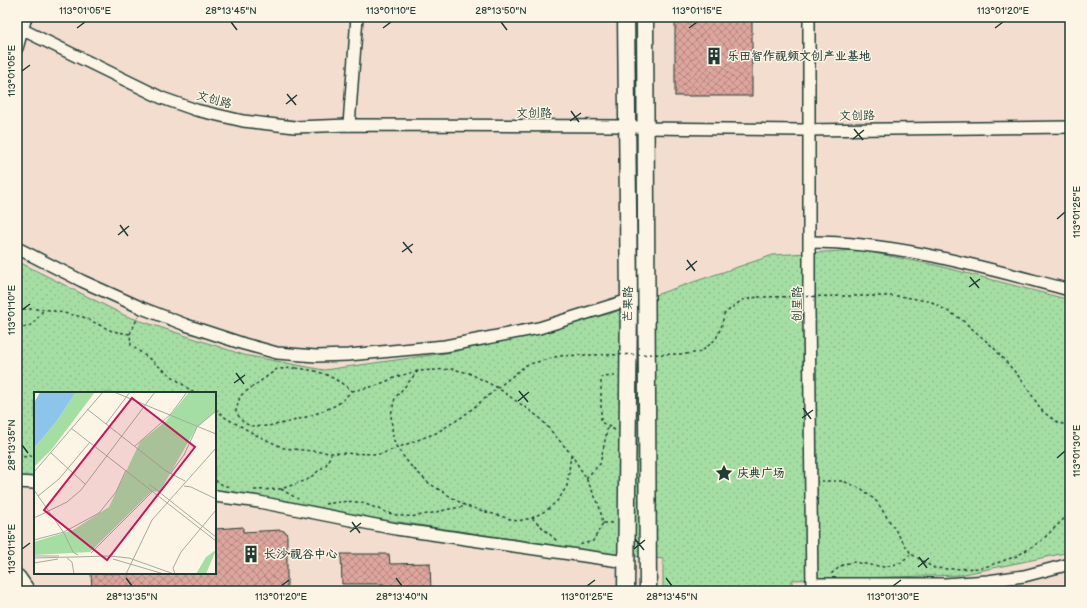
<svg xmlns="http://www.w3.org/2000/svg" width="1087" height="608" viewBox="0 0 1087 608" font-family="'Balsamiq Sans','LXGW WenKai TC',sans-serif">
<defs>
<pattern id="grass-dots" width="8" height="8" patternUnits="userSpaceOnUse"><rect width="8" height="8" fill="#a5dea3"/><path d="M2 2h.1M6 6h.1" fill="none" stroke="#8ebf8d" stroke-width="1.8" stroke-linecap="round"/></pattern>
<pattern id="building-cross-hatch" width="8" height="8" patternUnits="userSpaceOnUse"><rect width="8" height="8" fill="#dea59d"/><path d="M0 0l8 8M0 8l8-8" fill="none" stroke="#b38881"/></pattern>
</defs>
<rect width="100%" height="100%" fill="#fcf5e5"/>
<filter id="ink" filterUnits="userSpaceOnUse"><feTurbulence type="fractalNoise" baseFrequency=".025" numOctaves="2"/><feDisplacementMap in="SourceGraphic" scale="8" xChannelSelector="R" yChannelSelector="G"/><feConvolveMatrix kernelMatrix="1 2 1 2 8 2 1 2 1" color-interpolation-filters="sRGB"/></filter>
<g filter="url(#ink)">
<!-- built -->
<path fill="#f3ddcf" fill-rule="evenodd" d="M17 17H1070V591H17ZM35 393H215V573H35Z"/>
<!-- grass -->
<polygon fill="url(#grass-dots)" stroke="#628e6c" points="859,250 935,265 1070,300 1070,552 960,575 792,580 792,591 663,591 663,559 613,554 392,521 215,494 215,393 35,393 35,479 17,478 17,261 126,316 244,355 324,370 453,352 612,313 658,294 773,255"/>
<!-- building -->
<g fill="url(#building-cross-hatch)" stroke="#1f3d34">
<rect x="675" y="17" width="77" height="79"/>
<polygon points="243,527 243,532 281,530 286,532 287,536 287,591 92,591 91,573 215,573 215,529"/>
<polygon points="341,554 389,554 390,564 430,563 431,591 383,591 383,584 342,584"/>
</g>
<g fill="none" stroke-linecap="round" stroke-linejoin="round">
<!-- minor casing -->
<g stroke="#1f3d34" stroke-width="14">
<g id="minor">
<polyline points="809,17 809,309 812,591"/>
<polyline points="17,27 162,98 196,110 243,121 295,127 349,125 627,126 646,128 801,130 1070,127"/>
<polyline points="17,48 26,17"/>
<polyline points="349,125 357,17"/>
<path d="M810 242C898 242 985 268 1070 290"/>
<polyline points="17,248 82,281 142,308 186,325 244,344 277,353 316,356 348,355 445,346 539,328 629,300"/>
<polyline points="17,482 35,483"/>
<polyline points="215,496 259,502 396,529 626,562"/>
<polyline points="812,584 945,584 988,581 1024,576 1070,564"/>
</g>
</g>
<!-- secondary casing -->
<g stroke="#1f3d34" stroke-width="19">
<g id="secondary">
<polyline points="626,17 629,300 626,591"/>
<polyline points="645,17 648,591"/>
</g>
</g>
<!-- primary casing -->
<g stroke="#1f3d34" stroke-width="20">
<polyline id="primary" points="17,578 26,591"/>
</g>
<!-- path -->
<g stroke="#1f3d34" stroke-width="1.5" stroke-dasharray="3 3" stroke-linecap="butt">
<polyline points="848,296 900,296 932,302 961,319 993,347 1021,379 1043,412 1059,423 1070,426"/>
<polyline points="17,309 44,309 83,317 112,331 130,334 131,345 194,393"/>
<path d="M17 326C32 331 36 319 44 309"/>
<polyline points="130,334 138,317"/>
<polyline points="686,354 701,352 716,339 722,325 724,314 742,300 758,297"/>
<path d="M296 368C322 371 331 375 352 391 348 394 345 399 341 402 327 412 260 435 245 423 241 421 238 415 236 411L240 396 262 380 277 369Z"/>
<polyline points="418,371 395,398 391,415 393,438 397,448 411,466 430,484 466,506 517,521 532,518 547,510 559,499 567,486 571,455"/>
<polyline points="352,391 375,386 399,376 418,371 452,369 469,373 498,388 540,418 571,454 586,478 599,505 603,523 593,541 579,545"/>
<polyline points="215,409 226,418 258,436 284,448 331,453 381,454 436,433 462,417 526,365 559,356 583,355"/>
<polyline points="615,430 601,422 601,377 616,376"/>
<polyline points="17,457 35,456"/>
<polyline points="586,478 600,464 608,426"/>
<polyline points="215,480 221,484 229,487"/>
<polyline points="821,481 843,481 862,489 877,502 911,554 934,568 949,569 982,568 1017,556 1041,541 1070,513"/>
<polyline points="281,489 298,499"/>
<polyline points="254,490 281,489 307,480 326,465 331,454"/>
<path d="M325 504C338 502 350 500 362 503 376 507 389 515 403 516 424 518 444 508 464 507"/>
<polyline points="532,518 558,542"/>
<polyline points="603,523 615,523"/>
<polyline points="832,574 832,573 844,564 853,562 884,567 900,563 911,554"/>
</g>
<!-- minor -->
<use href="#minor" stroke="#fcf5e5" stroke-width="11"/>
<!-- secondary -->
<use href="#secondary" stroke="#fcf5e5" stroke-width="16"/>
<!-- primary -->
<use href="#primary" stroke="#fcf5e5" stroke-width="17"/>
<!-- path-bridge -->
<g stroke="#1f3d34" stroke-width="1.5" stroke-dasharray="3 3" stroke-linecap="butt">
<polyline points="758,297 848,296"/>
<polyline points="583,355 686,354"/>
</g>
</g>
</g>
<!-- ticks -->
<path fill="none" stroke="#1f3d34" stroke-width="1.5" d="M231 22 237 30M501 22 507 30M77 28 85 22M383 28 391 22M689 28 697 22M995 28 1003 22M22 71 30 65M287 94 296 105M286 104 297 95M571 111 579 122M570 121 581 113M854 129 863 140M853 139 864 130M1057 219 1065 212M120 225 128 236M118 235 129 226M403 242 412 253M402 252 413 244M687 260 695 271M686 270 697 261M970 277 979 288M969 287 980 279M22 310 30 304M236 373 244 384M234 383 245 375M519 391 528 402M518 401 529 392M803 408 811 419M802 418 813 410M22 445 28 453M1057 458 1065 451M352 522 360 533M350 532 361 523M635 539 644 550M22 549 30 543M634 549 645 540M919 557 927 568M918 567 929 558M126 578 132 586M396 578 402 586M666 578 672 586M281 586 289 580M587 586 595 580M893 586 901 580"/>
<!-- icons -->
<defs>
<g id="building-bare" transform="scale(1.38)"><path d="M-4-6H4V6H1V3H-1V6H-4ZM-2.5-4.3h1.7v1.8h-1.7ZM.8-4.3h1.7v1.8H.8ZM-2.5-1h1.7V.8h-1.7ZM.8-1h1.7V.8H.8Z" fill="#1f3d34" stroke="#fcf5e5" stroke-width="2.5" paint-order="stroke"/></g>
<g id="sight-bare" transform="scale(1.38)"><path d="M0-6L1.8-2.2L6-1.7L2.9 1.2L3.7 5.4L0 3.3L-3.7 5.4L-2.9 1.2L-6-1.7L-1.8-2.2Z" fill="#1f3d34" stroke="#fcf5e5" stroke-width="2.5" paint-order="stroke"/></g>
</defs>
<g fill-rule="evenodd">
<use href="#building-bare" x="714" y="56"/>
<use href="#sight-bare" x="724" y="473"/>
<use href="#building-bare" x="251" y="554"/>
</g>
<g text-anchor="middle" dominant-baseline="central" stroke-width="3" stroke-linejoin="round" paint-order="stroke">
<!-- poi labels -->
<g font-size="12" font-weight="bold" fill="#1f3d34" stroke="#fcf5e5" text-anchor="start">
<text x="727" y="56">乐田智作视频文创产业基地</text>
<text x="737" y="473">庆典广场</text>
<text x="264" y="554">长沙·视谷中心</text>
</g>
<!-- street labels -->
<g font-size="12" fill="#1f3d34" stroke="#fcf5e5">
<text transform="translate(214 100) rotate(15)">文创路</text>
<text x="534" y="113">文创路</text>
<text transform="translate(857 116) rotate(-1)">文创路</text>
<text transform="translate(628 304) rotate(-90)">芒果路</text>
<text transform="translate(797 304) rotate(-90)">创星路</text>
</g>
</g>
<!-- overview -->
<g transform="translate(34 392)">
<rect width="182" height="182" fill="#fcf5e5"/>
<path d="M42 0H61L18 57 0 75V56L22 30ZM155 0H182V19L163 35 126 99 117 100 56 160 0 163V150L39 138 75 115 106 50 132 29ZM182 158 172 182H162L172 165Z" fill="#a5dea3"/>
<path d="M6 0H42L22 30 0 56V11Z" fill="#8cc4eb"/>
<path fill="none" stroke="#a4ab9e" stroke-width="1" d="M80 0 182 42M53 17 132 79 151 89M72 32 96 0M37 36 182 149M101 54 137 22 153 0M17 61 51 92M0 80 69 0M136 82 150 63 163 35 182 19M115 92 182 145M150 94 157 95 182 107M0 98 30 141 39 160 44 163M4 104 25 87 56 50M0 126 33 110 47 98 121 0M0 148 30 140 65 121 82 100 92 78M57 161 119 99M1 164H25M0 166 76 164 95 166 140 182M33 166 38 170 40 182M79 167 130 182M0 171 24 167M92 182 118 128 182 56M141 182 139 176 147 160 182 118"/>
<path fill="#c2185b" fill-opacity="0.15" stroke="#c2185b" stroke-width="2" d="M98 6 161 55 73 168 10 118Z"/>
<rect width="182" height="182" fill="none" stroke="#1f3d34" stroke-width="2"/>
</g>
<!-- margin -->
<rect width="1087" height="608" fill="none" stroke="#fcf5e5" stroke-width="44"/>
<rect x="22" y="22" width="1043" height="564" fill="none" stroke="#1f3d34" stroke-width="1.5"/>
<g font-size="10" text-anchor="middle" fill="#1f3d34">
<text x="85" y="14">113°01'05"E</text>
<text x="231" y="14">28°13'45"N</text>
<text x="391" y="14">113°01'10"E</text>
<text x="501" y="14">28°13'50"N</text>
<text x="697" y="14">113°01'15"E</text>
<text x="1003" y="14">113°01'20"E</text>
<text transform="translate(11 71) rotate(-90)" y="4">113°01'05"E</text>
<text transform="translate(1076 212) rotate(-90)" y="4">113°01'25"E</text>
<text transform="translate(11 310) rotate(-90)" y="4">113°01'10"E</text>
<text transform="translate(11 445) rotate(-90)" y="4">28°13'35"N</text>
<text transform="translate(1076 451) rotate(-90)" y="4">113°01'30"E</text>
<text transform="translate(11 549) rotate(-90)" y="4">113°01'15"E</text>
<text x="132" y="600">28°13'35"N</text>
<text x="281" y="600">113°01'20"E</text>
<text x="402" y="600">28°13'40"N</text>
<text x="587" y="600">113°01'25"E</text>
<text x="672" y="600">28°13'45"N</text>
<text x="893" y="600">113°01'30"E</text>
</g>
</svg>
